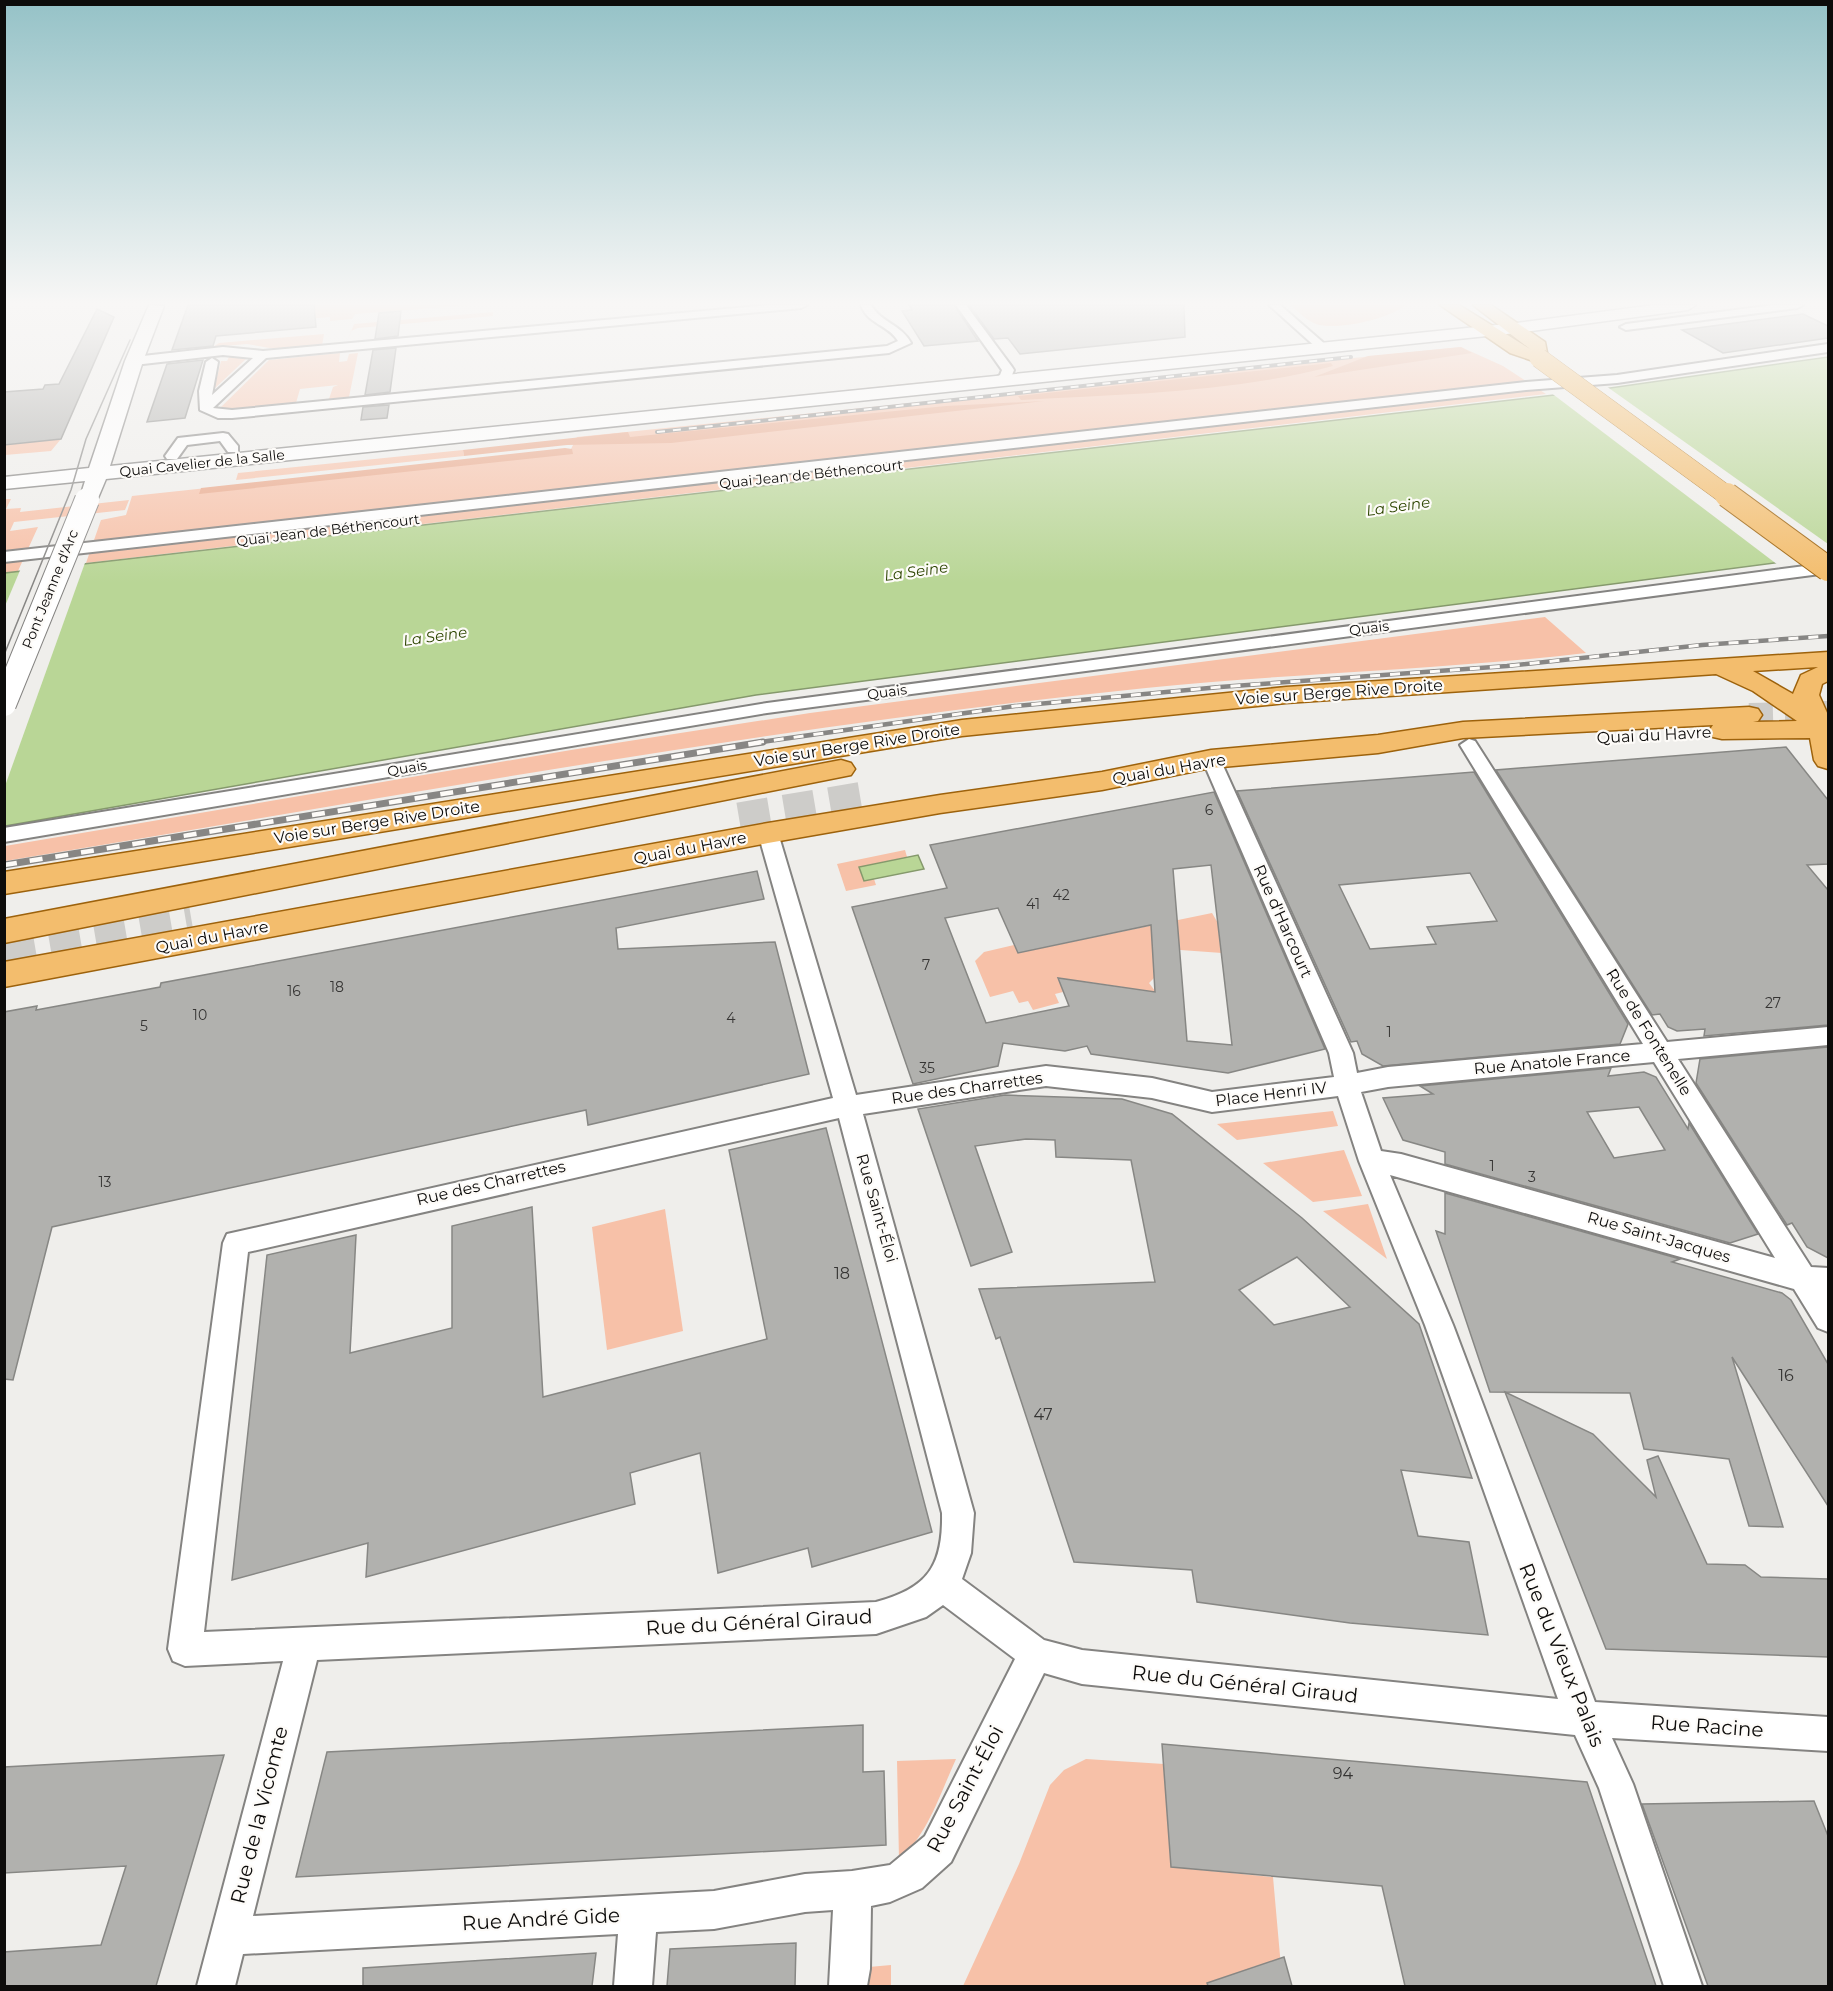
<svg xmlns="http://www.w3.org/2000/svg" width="1833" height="1991" viewBox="0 0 1833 1991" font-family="Montserrat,sans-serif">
<rect width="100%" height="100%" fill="#efeeeb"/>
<!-- green -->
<g fill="#f7c1a8">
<polygon points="258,305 471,305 355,314 352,319 330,321 330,317 219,327 247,316"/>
<path d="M1290 305H1406C1389 319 1337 331 1316 324 1307 321 1298 311 1290 305Z"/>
<polygon points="493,312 493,316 358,328 351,331 347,342 354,324"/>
<polygon points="324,334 322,346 281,350 247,344 213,347 219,343"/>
<polygon points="1461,347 1503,366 1546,394 86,563 101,520 126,515 132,496 571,449 577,437"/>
<polygon points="340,353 339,362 347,361 349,354 358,353 349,397 329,399 333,387 338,385 300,389 296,403 229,409 221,407 269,360"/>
<polygon points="229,357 248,357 214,389 221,361 227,361"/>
<polygon points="983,376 984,378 196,457"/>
<polygon points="61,439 51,451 5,455 5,445"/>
<polygon points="463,450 464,456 236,480 238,473"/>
<polygon points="4,499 11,499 6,509 21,508 20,512 129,500 125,510 14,522 10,531 38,527 18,571 5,573"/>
<path d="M1545 617 1586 653C1440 670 1292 673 1146 688 763 727 384 799 5 861V846L571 750 810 713Z"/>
<polygon points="905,850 907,857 859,867 864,881 874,879 876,885 846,891 837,864"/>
<polygon points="1212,913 1225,935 1222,953 1153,948 1154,978 1149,983 1155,991 1156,1017 1126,1032 1123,987 1082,981 1061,985 1063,992 1055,994 1059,1003 1033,1010 1028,1001 1019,1003 1013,991 990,997 975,961 984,952 1014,945 1018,953"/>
<polygon points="1333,1111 1338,1126 1237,1140 1217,1124"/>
<polygon points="1344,1150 1362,1196 1313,1202 1263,1163"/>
<polygon points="1368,1204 1387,1259 1323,1211"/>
<polygon points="665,1209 683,1331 607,1350 592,1227"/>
<path d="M956 1759C940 1794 928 1834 899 1860L897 1761Z"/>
<polygon points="1086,1759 1164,1764 1171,1867 1273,1877 1281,1967 1258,1975 1255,1966 1249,1969 1253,1977 1220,1979 1222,1986 963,1986 1019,1864 1050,1785 1064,1770"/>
<polygon points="891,1965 891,1986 865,1986 869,1967"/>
</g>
<!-- forest -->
<g fill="#e9a586">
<polygon points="1461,347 1472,353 1314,377 1368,356"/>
<path d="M1331 363 1333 366C1231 393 1126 394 1021 400L1018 396Z"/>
<polygon points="1044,401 671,443 567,445 464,456 463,450 628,432 630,437 946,406"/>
<polygon points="565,448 572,449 573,454 199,494 201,488"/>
</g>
<!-- water -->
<g fill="#b9d696" stroke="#85996c" stroke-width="1.5">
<polygon points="1828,357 1828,556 756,695 5,826 5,573 1589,391"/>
<polygon points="918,855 924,869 864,881 859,867"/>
</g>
<!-- pier -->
<g fill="#efeeeb">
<polygon points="1606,386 1828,544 1828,559 1778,565 1550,392"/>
<polygon points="86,560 5,786 5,606 21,568"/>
</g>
<!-- building -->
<g fill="#b1b1ae" stroke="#878784" stroke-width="1.5" fill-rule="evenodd">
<polygon points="188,305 314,305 316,327 216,336 213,346 172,350"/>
<polygon points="909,305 954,305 978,341 924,346 902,311 912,310"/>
<polygon points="969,305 1184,305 1185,337 1020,354 1008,338 994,339"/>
<polygon points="97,309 114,317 61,439 4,445 4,392 43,389 45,385 59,384"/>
<polygon points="401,311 398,336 375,339 379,313"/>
<polygon points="1803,314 1828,326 1828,338 1723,353 1682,330"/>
<polygon points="396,348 390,392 365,395 373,350"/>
<polygon points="203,360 185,418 147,422 167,364"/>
<polygon points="389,405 387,418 361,420 363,407"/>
<polygon points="1786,747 1828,800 1828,864 1807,865 1828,890 1828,1025 1704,1036 1705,1029 1677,1031 1668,1027 1660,1014 1652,1015 1496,770"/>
<path d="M1474 772 1628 1024 1620 1044 1383 1066 1362 1054 1357 1041 1351 1042 1237 791ZM1470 873 1497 921 1427 927 1436 944 1370 949 1339 885Z"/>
<path d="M1214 792 1325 1049 1228 1073 1091 1054 1087 1046 1065 1051 1003 1043 998 1066 913 1084 852 907 947 888 930 845ZM1211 865 1232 1045 1187 1041 1173 869ZM998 908 1018 953 1151 925 1155 992 1058 978 1069 1006 986 1023 945 918Z"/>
<polygon points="757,871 764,899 616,928 618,949 775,942 809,1074 588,1125 586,1110 52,1227 13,1380 4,1379 4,1012 37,1006 36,1010 101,998 160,987 161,983"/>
<polygon points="1828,1047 1828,1258 1807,1247 1792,1223 1787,1225 1696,1083 1700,1059"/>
<path d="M1611 1068 1608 1076 1644 1072 1656 1077 1688 1129 1689 1123 1758 1234 1730 1243 1445 1164V1152L1403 1140 1383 1098 1433 1094 1420 1086ZM1639 1107 1665 1150 1614 1158 1587 1112Z"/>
<path d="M1005 1095 1122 1099 1172 1114 1302 1218 1419 1324 1472 1478 1401 1470 1418 1536 1469 1542 1488 1635 1350 1623 1197 1602 1192 1570 1074 1562 1000 1337 996 1339 979 1289 1155 1282 1131 1160 1056 1157 1055 1140 1026 1139 975 1146 1012 1252 971 1266 918 1109ZM1297 1257 1298 1258 1350 1307 1274 1325 1239 1290Z"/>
<polygon points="826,1128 932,1532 812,1567 808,1548 718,1573 700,1453 630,1473 635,1504 366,1577 368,1543 232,1580 267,1255 356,1235 350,1353 452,1328 452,1226 532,1207 543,1397 767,1339 729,1150"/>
<polygon points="1445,1193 1680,1259 1672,1262 1782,1293 1791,1300 1828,1364 1828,1506 1732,1357 1783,1527 1749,1526 1729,1459 1644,1449 1630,1393 1490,1392 1436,1231 1445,1234"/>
<polygon points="1505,1392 1593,1434 1656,1497 1647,1460 1658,1456 1707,1564 1745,1565 1761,1577 1828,1579 1828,1657 1606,1649"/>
<polygon points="863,1725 863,1772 884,1771 886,1845 296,1877 327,1752"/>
<polygon points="1162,1744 1587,1782 1656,1986 1405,1986 1382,1886 1171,1867"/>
<polygon points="224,1755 156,1986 4,1986 4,1952 101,1945 126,1866 4,1873 4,1767"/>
<polygon points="1814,1801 1828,1836 1828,1986 1708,1986 1642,1804"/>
<polygon points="796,1943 795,1986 667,1986 670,1949"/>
<polygon points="596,1953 592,1986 363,1986 363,1968"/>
<polygon points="1284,1957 1292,1986 1208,1986 1207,1983"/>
</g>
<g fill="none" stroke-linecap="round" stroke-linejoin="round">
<!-- primary-tunnel-far1 -->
<polyline stroke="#cdccc9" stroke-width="24" stroke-dasharray="24 12" stroke-linecap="butt" points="1749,715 1828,713"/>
<!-- primary-tunnel -->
<g stroke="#cdccc9" stroke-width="31" stroke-dasharray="31 15" stroke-linecap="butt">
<polyline points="739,818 870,796"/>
<polyline points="4,949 191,917"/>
</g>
<!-- street casing -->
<g stroke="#848381" stroke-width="4">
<g id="street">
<path d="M769 305H807L801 308 266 358 213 408 232 410 887 346 898 341C889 325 867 324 861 305H871C880 322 902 325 911 343L889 353 232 418H218L200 410 199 391 206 362 212 358 218 362 212 395 253 358 223 355 134 365 128 361 134 357 223 347 263 351Z"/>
<polygon points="956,305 966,305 1012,367 1014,370 1010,380 993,384 991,381 1000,375 1002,370"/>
<polygon points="1269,305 1280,305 1326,345 1326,349 1318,349"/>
<polygon points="1774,305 1803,305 1797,308 1626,330 1620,327 1626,324"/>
<polygon points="1828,344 1828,352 1617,383 1526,390 4,562 4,552 1526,382 1617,375"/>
<polygon points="223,433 228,434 238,446 238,452 228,452 220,441 187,445 177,459 167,459 165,456 178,438"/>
<polygon points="1828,563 1828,573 767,713 4,842 4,828 767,703"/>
<path d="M1469 739 1475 741 1667 1042 1828 1027V1045L1678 1059 1811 1267 1828 1268V1332L1818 1328 1794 1289 1390 1175 1453 1325 1595 1702 1828 1717V1751L1612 1738 1633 1784 1702 1986H1664L1599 1788 1575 1735 1082 1684 1044 1673 951 1862 922 1888 890 1902 871 1906 870 1969 867 1986H829L833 1910 805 1912 714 1929 656 1932 652 1986H614L618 1934 243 1954 235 1986H197L283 1661 185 1666 173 1661 168 1649 223 1243 227 1234 833 1098 758 833 761 828H775L778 833 856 1095 1046 1066 1152 1078 1212 1092 1334 1077 1329 1053 1202 759 1211 753 1220 759 1353 1053 1357 1073 1388 1067 1643 1044 1460 745ZM1654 1062 1775 1258 1401 1154 1381 1151 1361 1092 1388 1087ZM1046 1086 1152 1098 1212 1112 1338 1096 1359 1161 1425 1325 1558 1699 1082 1650 1044 1640 962 1579 971 1553 974 1513 863 1114ZM839 1118 942 1513C943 1566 928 1588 876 1602L204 1632 248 1252ZM943 1605 1015 1659 925 1836 890 1865 852 1871 805 1874 714 1891 253 1916 317 1660 876 1634 926 1617Z"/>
</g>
</g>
<!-- secondary casing -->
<g stroke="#848381" stroke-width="3">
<polygon id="secondary" points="149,305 164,306 143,361 110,466 1516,323 1654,305 1696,305 1688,310 1516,333 106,479 98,498 84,498 81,494 85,481 4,489 4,477 89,468 125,361"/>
</g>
<!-- primary casing -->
<g stroke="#9d620c" stroke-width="3">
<g id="primary">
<polygon points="1440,305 1459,305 1530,349 1473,305 1491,305 1545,342 1548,358 1539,363 1510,353"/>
<path d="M1828 652V681L1822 684 1819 695 1828 715V769L1818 766 1814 760 1810 738 1722 739 1713 737 1709 731 1713 725 1463 738 1378 753 1211 768 1102 790 940 813 768 843 4 987V962L768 823 940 795 1102 772 1211 750 1378 735 1463 722 1749 707 1758 709 1762 715 1758 721 1753 722 1797 721 1753 691 1716 674 1286 703 962 736 4 894V872L962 720 1286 687ZM1818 667 1801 675 1793 694 1753 671Z"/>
<polygon points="841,760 851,763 855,769 851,775 4,943 4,919"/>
</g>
</g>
<!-- street -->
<use href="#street" fill="#fff" fill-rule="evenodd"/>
<!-- secondary -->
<use href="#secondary" fill="#fff" fill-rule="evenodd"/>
<!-- primary -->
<use href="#primary" fill="#f3bd6d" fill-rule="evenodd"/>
<!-- tram -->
<polyline stroke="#878684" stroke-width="1.5" points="4,655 71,490 86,439 130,340"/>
<!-- rail-far2 casing -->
<g stroke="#878684" stroke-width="4">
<polyline id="rail-far2" points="657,432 1351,357"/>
</g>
<!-- rail-far1 casing -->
<g stroke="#878684" stroke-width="4.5">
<polyline id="rail-far1" points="754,743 1015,706 1220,687 1507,666 1702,645 1828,636"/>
</g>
<!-- rail casing -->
<g stroke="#878684" stroke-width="7">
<polyline id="rail" points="4,865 763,742"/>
</g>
<!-- rail-far2 -->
<use href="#rail-far2" stroke="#fdfbf8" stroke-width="2" stroke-dasharray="8" stroke-linecap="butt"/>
<!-- rail-far1 -->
<use href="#rail-far1" stroke="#fdfbf8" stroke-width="3" stroke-dasharray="10" stroke-linecap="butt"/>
<!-- rail -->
<use href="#rail" stroke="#fdfbf8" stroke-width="4.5" stroke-dasharray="13" stroke-linecap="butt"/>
<!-- secondary-bridge casing -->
<g stroke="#848381" stroke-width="26" stroke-linecap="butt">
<polyline id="secondary-bridge" points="4,704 87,500"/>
</g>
<!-- primary-bridge-far1 casing -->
<g stroke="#9d620c" stroke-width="20" stroke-linecap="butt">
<polyline id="primary-bridge-far1" points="1539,358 1729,497"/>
</g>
<!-- primary-bridge casing -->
<g stroke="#9d620c" stroke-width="26" stroke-linecap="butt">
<polyline id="primary-bridge" points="1727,495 1828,569"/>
</g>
<!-- secondary-bridge -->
<use href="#secondary-bridge" stroke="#fff" stroke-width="24"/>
<!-- primary-bridge-far1 -->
<use href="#primary-bridge-far1" stroke="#f3bd6d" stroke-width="19"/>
<!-- primary-bridge -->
<use href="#primary-bridge" stroke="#f3bd6d" stroke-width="24"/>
</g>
<!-- sky -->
<linearGradient id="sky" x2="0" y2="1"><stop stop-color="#95c2c7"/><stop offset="0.52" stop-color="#f8f7f6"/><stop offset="1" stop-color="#f8f7f6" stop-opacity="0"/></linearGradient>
<rect width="1833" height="583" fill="url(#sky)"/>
<g text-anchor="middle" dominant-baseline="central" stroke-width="4.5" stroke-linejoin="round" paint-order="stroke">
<!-- far-street labels -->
<g font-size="14" fill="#0d0c0b" stroke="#fdfbf8">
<text transform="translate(202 463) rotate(-6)">Quai Cavelier de la Salle</text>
<text transform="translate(811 474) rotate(-6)">Quai Jean de Béthencourt</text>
<text transform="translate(328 530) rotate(-7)">Quai Jean de Béthencourt</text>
<text transform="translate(50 589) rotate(-68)">Pont Jeanne d'Arc</text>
<text transform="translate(1369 628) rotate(-7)">Quais</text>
<text transform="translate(887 692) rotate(-8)">Quais</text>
<text transform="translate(407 768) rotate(-10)">Quais</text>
</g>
<!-- number labels -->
<g font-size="14" fill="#363534">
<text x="1209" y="810">6</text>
<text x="1061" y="895">42</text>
<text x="1033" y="904">41</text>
<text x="926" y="965">7</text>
<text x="337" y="987">18</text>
<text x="294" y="991">16</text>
<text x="1773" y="1003">27</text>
<text x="200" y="1015">10</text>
<text x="731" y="1018">4</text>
<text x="144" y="1026">5</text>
<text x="1389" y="1032">1</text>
<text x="927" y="1068">35</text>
<text x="1492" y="1166">1</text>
<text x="1532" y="1177">3</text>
<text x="105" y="1182">13</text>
</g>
<!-- far-water labels -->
<g font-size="15" font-style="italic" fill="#2d4500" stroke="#fdfbf8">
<text transform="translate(1398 506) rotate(-8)">La Seine</text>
<text transform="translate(916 571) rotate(-8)">La Seine</text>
<text transform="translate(435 636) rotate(-8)">La Seine</text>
</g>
<!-- street labels -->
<g font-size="16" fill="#0d0c0b" stroke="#fdfbf8">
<text transform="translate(1339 692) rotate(-4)">Voie sur Berge Rive Droite</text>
<text transform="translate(1654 735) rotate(-3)">Quai du Havre</text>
<text transform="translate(857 745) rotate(-9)">Voie sur Berge Rive Droite</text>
<text transform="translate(1169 769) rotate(-10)">Quai du Havre</text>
<text transform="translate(377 822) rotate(-9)">Voie sur Berge Rive Droite</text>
<text transform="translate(690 848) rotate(-11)">Quai du Havre</text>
<text transform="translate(1283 921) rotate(66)">Rue d'Harcourt</text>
<text transform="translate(212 937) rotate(-11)">Quai du Havre</text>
<text transform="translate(1649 1032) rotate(58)">Rue de Fontenelle</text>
<text transform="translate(1552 1062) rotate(-5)">Rue Anatole France</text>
<text transform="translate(967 1088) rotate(-8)">Rue des Charrettes</text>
<text transform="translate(1271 1094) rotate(-7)">Place Henri IV</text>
<text transform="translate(491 1183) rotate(-13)">Rue des Charrettes</text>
<text transform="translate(877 1208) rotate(74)">Rue Saint-Éloi</text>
<text transform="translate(1659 1237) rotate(16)">Rue Saint-Jacques</text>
</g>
<!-- near-number labels -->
<g font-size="16" fill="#363534">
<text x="842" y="1273">18</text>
<text x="1786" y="1375">16</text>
<text x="1043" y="1414">47</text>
<text x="1343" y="1773">94</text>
</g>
<!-- near-street labels -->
<g font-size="20" fill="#0d0c0b" stroke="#fdfbf8">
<text transform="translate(759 1622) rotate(-3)">Rue du Général Giraud</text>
<text transform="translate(1562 1655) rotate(68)">Rue du Vieux Palais</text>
<text transform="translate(1245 1684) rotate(6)">Rue du Général Giraud</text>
<text transform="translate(1707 1726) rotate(4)">Rue Racine</text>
<text transform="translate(965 1789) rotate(-62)">Rue Saint-Éloi</text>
<text transform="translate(259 1815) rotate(-76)">Rue de la Vicomte</text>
<text transform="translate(541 1919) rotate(-3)">Rue André Gide</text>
</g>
</g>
<!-- border -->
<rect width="1833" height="1991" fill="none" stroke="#0d0c0b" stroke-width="12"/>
</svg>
